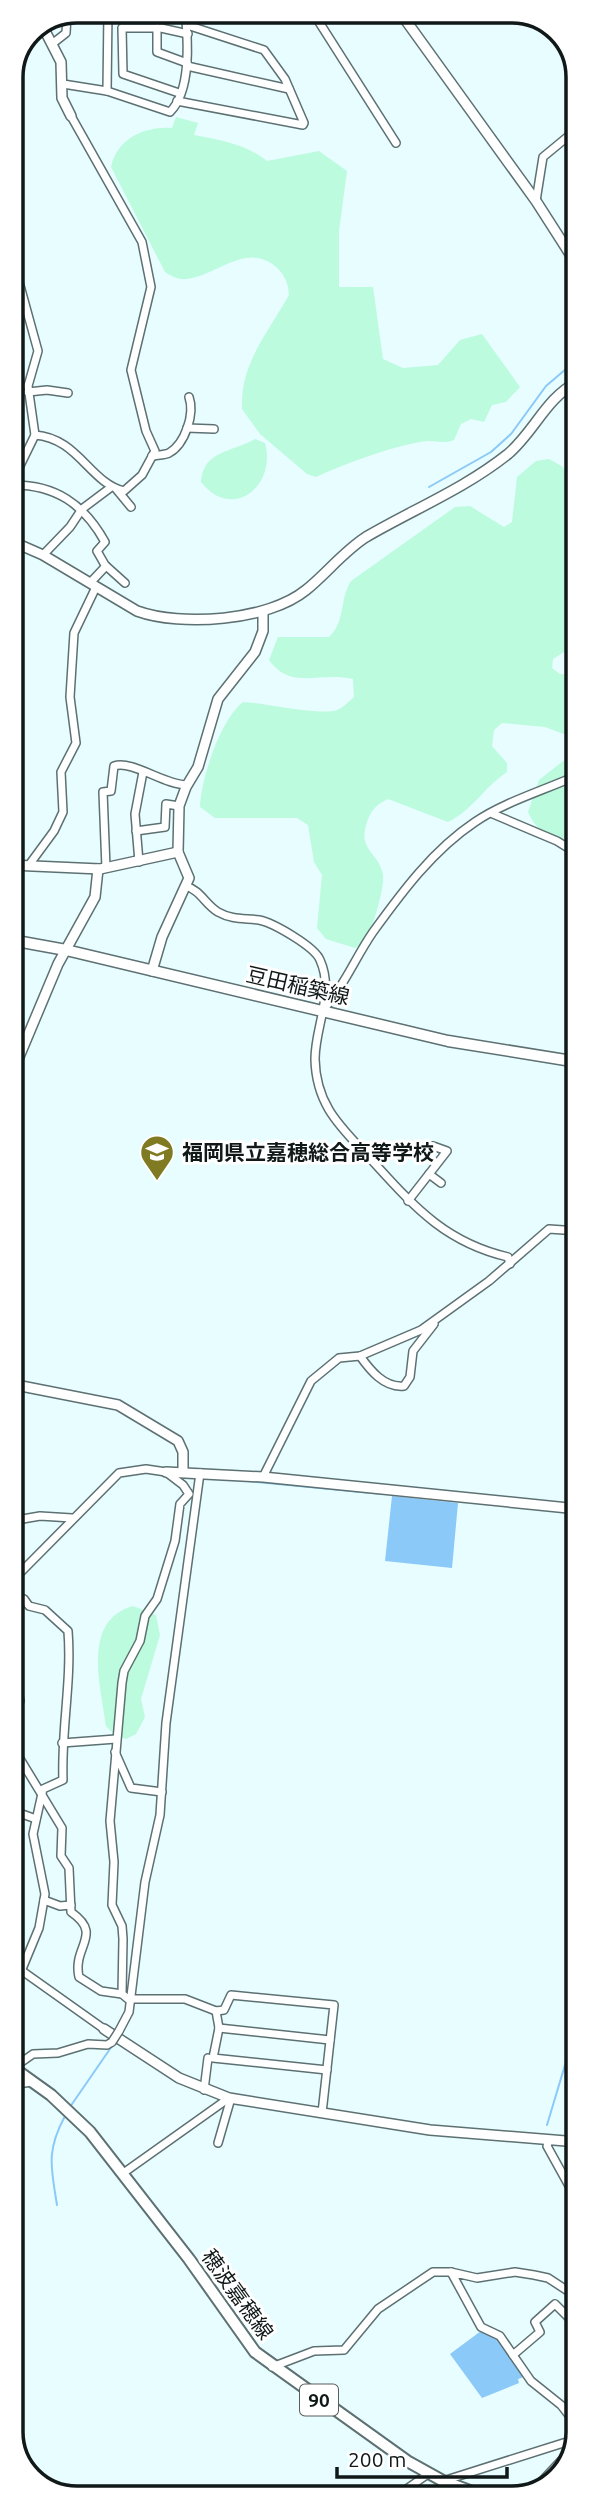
<svg xmlns="http://www.w3.org/2000/svg" width="589" height="2509" viewBox="0 0 589 2509" font-family="Ubuntu,'Noto Sans JP',sans-serif">
<rect width="100%" height="100%" fill="#e7fdff"/>
<!-- green -->
<g fill="#bcfbde">
<path d="M176 117 198 123 194 135C220 140 246 144 267 161L319 151 347 171 339 231V287H373L383 359 403 368 438 365 460 340 482 334 520 387 506 402 492 405 484 422 471 419 461 424 454 440C443 444 439 441 428 441 401 443 341 465 316 477L307 474 260 434 242 409C240 363 268 333 289 295 288 282 285 275 275 266 246 242 215 277 186 279 178 280 171 276 165 272L111 167C117 139 144 126 172 128Z"/>
<path d="M255 439 265 443C277 486 232 522 201 482 203 450 233 452 255 439Z"/>
<path d="M549 459 563 467C566 475 571 485 573 493 576 513 562 537 578 552V643L553 659 552 668 560 674 578 675V850C556 841 538 835 528 812L539 780 572 754 574 738 545 727 502 723 494 730 492 746 507 763V772C484 787 473 810 448 822L388 799C377 804 371 810 367 822 357 851 379 852 383 875 385 886 372 933 364 942 362 945 358 946 355 948L326 939 317 928 322 875 314 862 308 825 297 818H215L200 807C201 779 220 720 243 702 265 703 318 716 337 710 343 708 349 701 354 697L353 679C318 671 292 691 269 660L278 637H329C346 621 339 600 351 581L455 507 470 506 504 527 512 522 517 477 536 461Z"/>
<path d="M133 1606 156 1615 160 1635 141 1699 145 1717 136 1734 126 1739 115 1735 106 1726C101 1685 81 1621 133 1606Z"/>
</g>
<!-- water -->
<g fill="#8ac9f8">
<polygon points="392,1496 458,1503 452,1568 385,1561"/>
<polygon points="481,2331 498,2339 524,2377 518,2379 519,2383 482,2398 450,2354"/>
</g>
<g fill="none" stroke-linecap="round" stroke-linejoin="round">
<!-- stream -->
<g stroke="#8ac9f8" stroke-width="2">
<polyline points="429,487 491,452 511,434 546,386 573,363 577,342"/>
<polyline points="237,1480 383,1494"/>
<polyline points="125,2027 132,2013"/>
<polyline points="70,2107 112,2046"/>
<polyline points="547,2125 568,2055 578,1996"/>
<path d="M57 2205C51 2167 46 2151 65 2116"/>
</g>
<!-- minor casing -->
<g stroke="#5d7072" stroke-width="10">
<g id="minor">
<polyline points="312,11 396,143"/>
<polyline points="157,28 157,52 187,63"/>
<polyline points="52,44 66,33 67,15"/>
<polyline points="187,66 289,89"/>
<path d="M63 84 107 91 170 112C192 90 188 39 185 11"/>
<polyline points="107,91 108,11"/>
<polyline points="179,93 123,74 122,28 161,28 188,34"/>
<polyline points="177,101 303,125 304,123 285,79 264,50 187,25"/>
<polyline points="536,201 543,157 577,129"/>
<polyline points="11,253 38,351 28,386 35,435 11,484"/>
<polyline points="28,392 47,390 68,393"/>
<polyline points="187,428 214,429"/>
<path d="M35 435C78 438 90 483 124 491L142 475 155 451 146 431 131 370 151 287 142 242 71 116"/>
<path d="M152 456C157 455 165 455 169 453 185 444 195 414 189 397"/>
<path d="M11 485C55 484 84 504 105 542L97 551 105 565 125 583"/>
<polyline points="117,490 131,507"/>
<polyline points="43,555 70,527 82,509 110,488"/>
<polyline points="90,583 106,566"/>
<polyline points="493,814 557,841 578,854"/>
<polyline points="136,831 165,827 166,804 179,806"/>
<polyline points="139,862 135,814 143,772"/>
<polyline points="29,865 54,831 63,812 61,772 76,743 70,697 74,633 96,587"/>
<path d="M106 868 103 792 111 791 114 766C133 760 164 785 187 785"/>
<path d="M186 886C201 891 205 904 218 912 232 920 245 918 259 920 274 923 315 947 320 960 335 993 315 1026 315 1059 316 1110 346 1131 377 1166 417 1210 448 1243 508 1257L510 1264"/>
<path d="M324 1009C345 985 355 958 373 932 402 892 433 850 475 822 504 802 545 790 578 775"/>
<polyline points="357,1145 393,1152 433,1146 447,1151 408,1201"/>
<polyline points="429,1174 441,1183"/>
<path d="M360 1356C370 1370 384 1388 404 1386L410 1377 413 1351 434 1324"/>
<polyline points="263,1477 311,1381 339,1358 360,1356 421,1330 489,1281 549,1229 578,1231"/>
<polyline points="11,1521 40,1516 72,1518"/>
<polyline points="11,1591 20,1573 119,1473 146,1469 166,1472 183,1485 189,1494 180,1504 175,1541 157,1599 145,1616 140,1641 124,1671 122,1683 110,1821 114,1862 112,1905 122,1926 123,1939 122,1994 128,1999 185,1999 216,2011 224,2010 231,1995 334,2005 322,2113"/>
<path d="M11 1595 24 1599 29 1606 45 1610 68 1631C72 1681 61 1730 63 1780L43 1789 33 1834 45 1894 39 1928 22 1969 11 1978"/>
<polyline points="11,1637 18,1644 13,1666 20,1701"/>
<polyline points="62,1743 116,1739"/>
<path d="M11 1744 62 1828 61 1856 69 1868 71 1912C104 1935 72 1946 79 1977L101 1991 122 1994"/>
<polyline points="115,1752 131,1788 162,1792"/>
<polyline points="11,1810 36,1819"/>
<polyline points="44,1900 60,1906 71,1905"/>
<polyline points="11,1963 104,2029"/>
<polyline points="216,2011 219,2028 213,2058 327,2070"/>
<polyline points="219,2028 330,2040"/>
<polyline points="119,2031 129,2012 145,1882 160,1815 166,1723 200,1473"/>
<polyline points="13,2068 33,2054 58,2053 88,2044 107,2045 112,2042"/>
<polyline points="12,2085 31,2082"/>
<polyline points="204,2090 208,2058"/>
<polyline points="549,2140 547,2146 578,2202"/>
<polyline points="12,2143 15,2143 12,2194"/>
<polyline points="218,2143 231,2098"/>
<polyline points="122,2174 229,2098"/>
<polyline points="578,2289 571,2293 548,2278 534,2275 515,2272 477,2278 451,2272 481,2327 500,2336 513,2355 540,2332 535,2322 555,2304 578,2327"/>
<polyline points="513,2355 531,2381 561,2405 578,2427"/>
<polyline points="272,2367 314,2351 344,2350 378,2309 433,2272 451,2272"/>
<polyline points="443,2481 576,2439"/>
<polyline points="528,2496 573,2448"/>
<polyline points="395,2497 428,2474"/>
<polyline points="439,2497 455,2486"/>
</g>
</g>
<!-- tertiary casing -->
<g stroke="#5d7072" stroke-width="12">
<g id="tertiary">
<polyline points="399,11 536,201 577,265"/>
<polyline points="42,25 61,62 62,98 71,116"/>
<path d="M11 541 43 555 137 611C181 627 268 621 306 590 326 574 344 551 366 537 414 509 464 489 508 454 534 432 546 398 577 382"/>
<polyline points="11,865 100,869 178,852"/>
<polyline points="152,971 162,937 189,878 178,852 179,806 186,787 198,767 218,699 255,652 263,631 263,612"/>
<polyline points="11,1076 58,964 95,897 98,869"/>
<polyline points="11,1384 118,1405 178,1441 183,1452 183,1472"/>
<polyline points="166,1472 263,1477 578,1509"/>
<polyline points="104,2029 179,2078 229,2098 430,2130 578,2142"/>
</g>
</g>
<!-- secondary casing -->
<g stroke="#5d7072" stroke-width="13">
<polyline id="secondary" points="11,940 66,950 448,1041 578,1062"/>
</g>
<!-- primary casing -->
<g stroke="#5d7072" stroke-width="14">
<polyline id="primary" points="12,2067 51,2095 90,2132 189,2259 255,2352 407,2461 443,2481 486,2497"/>
</g>
<!-- minor -->
<use href="#minor" stroke="#fff" stroke-width="7"/>
<!-- tertiary -->
<use href="#tertiary" stroke="#fff" stroke-width="9"/>
<!-- secondary -->
<use href="#secondary" stroke="#fff" stroke-width="10"/>
<!-- primary -->
<use href="#primary" stroke="#fff" stroke-width="10"/>
<!-- minor-bridge casing -->
<g stroke="#5d7072" stroke-width="10" stroke-linecap="butt">
<polyline id="minor-bridge" points="112,2042 119,2031"/>
</g>
<!-- minor-bridge -->
<use href="#minor-bridge" stroke="#fff" stroke-width="7"/>
</g>
<!-- icons -->
<defs>
<g id="school-pin" transform="scale(1.75)"><path d="M0 17L-7.5 6A9.5 9.5 0 1 1 7.5 6Z" fill="#807b22" stroke="#fff"/><path d="M0-5L7-2L0 1L-7-2ZM-4 1L0 2.5L4 1V4Q0 6-4 4Z" fill="#fff"/></g>
</defs>
<g fill-rule="evenodd">
<use href="#school-pin" x="157" y="1152"/>
</g>
<g text-anchor="middle" dominant-baseline="central" stroke-width="6" stroke-linejoin="round" paint-order="stroke">
<!-- shield labels -->
<rect fill="#fff" stroke="#585d5d" stroke-width="2" x="300" y="2384.5" width="38" height="31" rx="5"/>
<g font-size="19" font-weight="bold" fill="#101818">
<text x="319" y="2400">90</text>
</g>
<!-- street labels -->
<g font-size="21" fill="#101818" stroke="#fff">
<text transform="translate(298 985) rotate(13)">豆田稲築線</text>
<text transform="translate(238 2294) rotate(54)">穂波嘉穂線</text>
</g>
<!-- poi labels -->
<g font-size="21" font-weight="bold" fill="#101818" stroke="#fff" text-anchor="start">
<text x="182" y="1152">福岡県立嘉穂総合高等学校</text>
</g>
</g>
<!-- crop -->
<path d="M0 0H589V2509H0ZM77 23H512A54 54 0 0 1 566 77V2432A54 54 0 0 1 512 2486H77A54 54 0 0 1 23 2432V77A54 54 0 0 1 77 23Z" fill="#fff" fill-rule="evenodd"/>
<path fill="none" stroke="#101818" stroke-width="3.5" d="M77 23H512A54 54 0 0 1 566 77V2432A54 54 0 0 1 512 2486H77A54 54 0 0 1 23 2432V77A54 54 0 0 1 77 23Z"/>
<!-- scale -->
<path d="M337 2467v10h170v-10" fill="none" stroke="#101818" stroke-width="3.5"/>
<text x="348" y="2467" font-size="21" fill="#101818" stroke="#ffffff" stroke-width="5" paint-order="stroke">200 m</text>
</svg>
